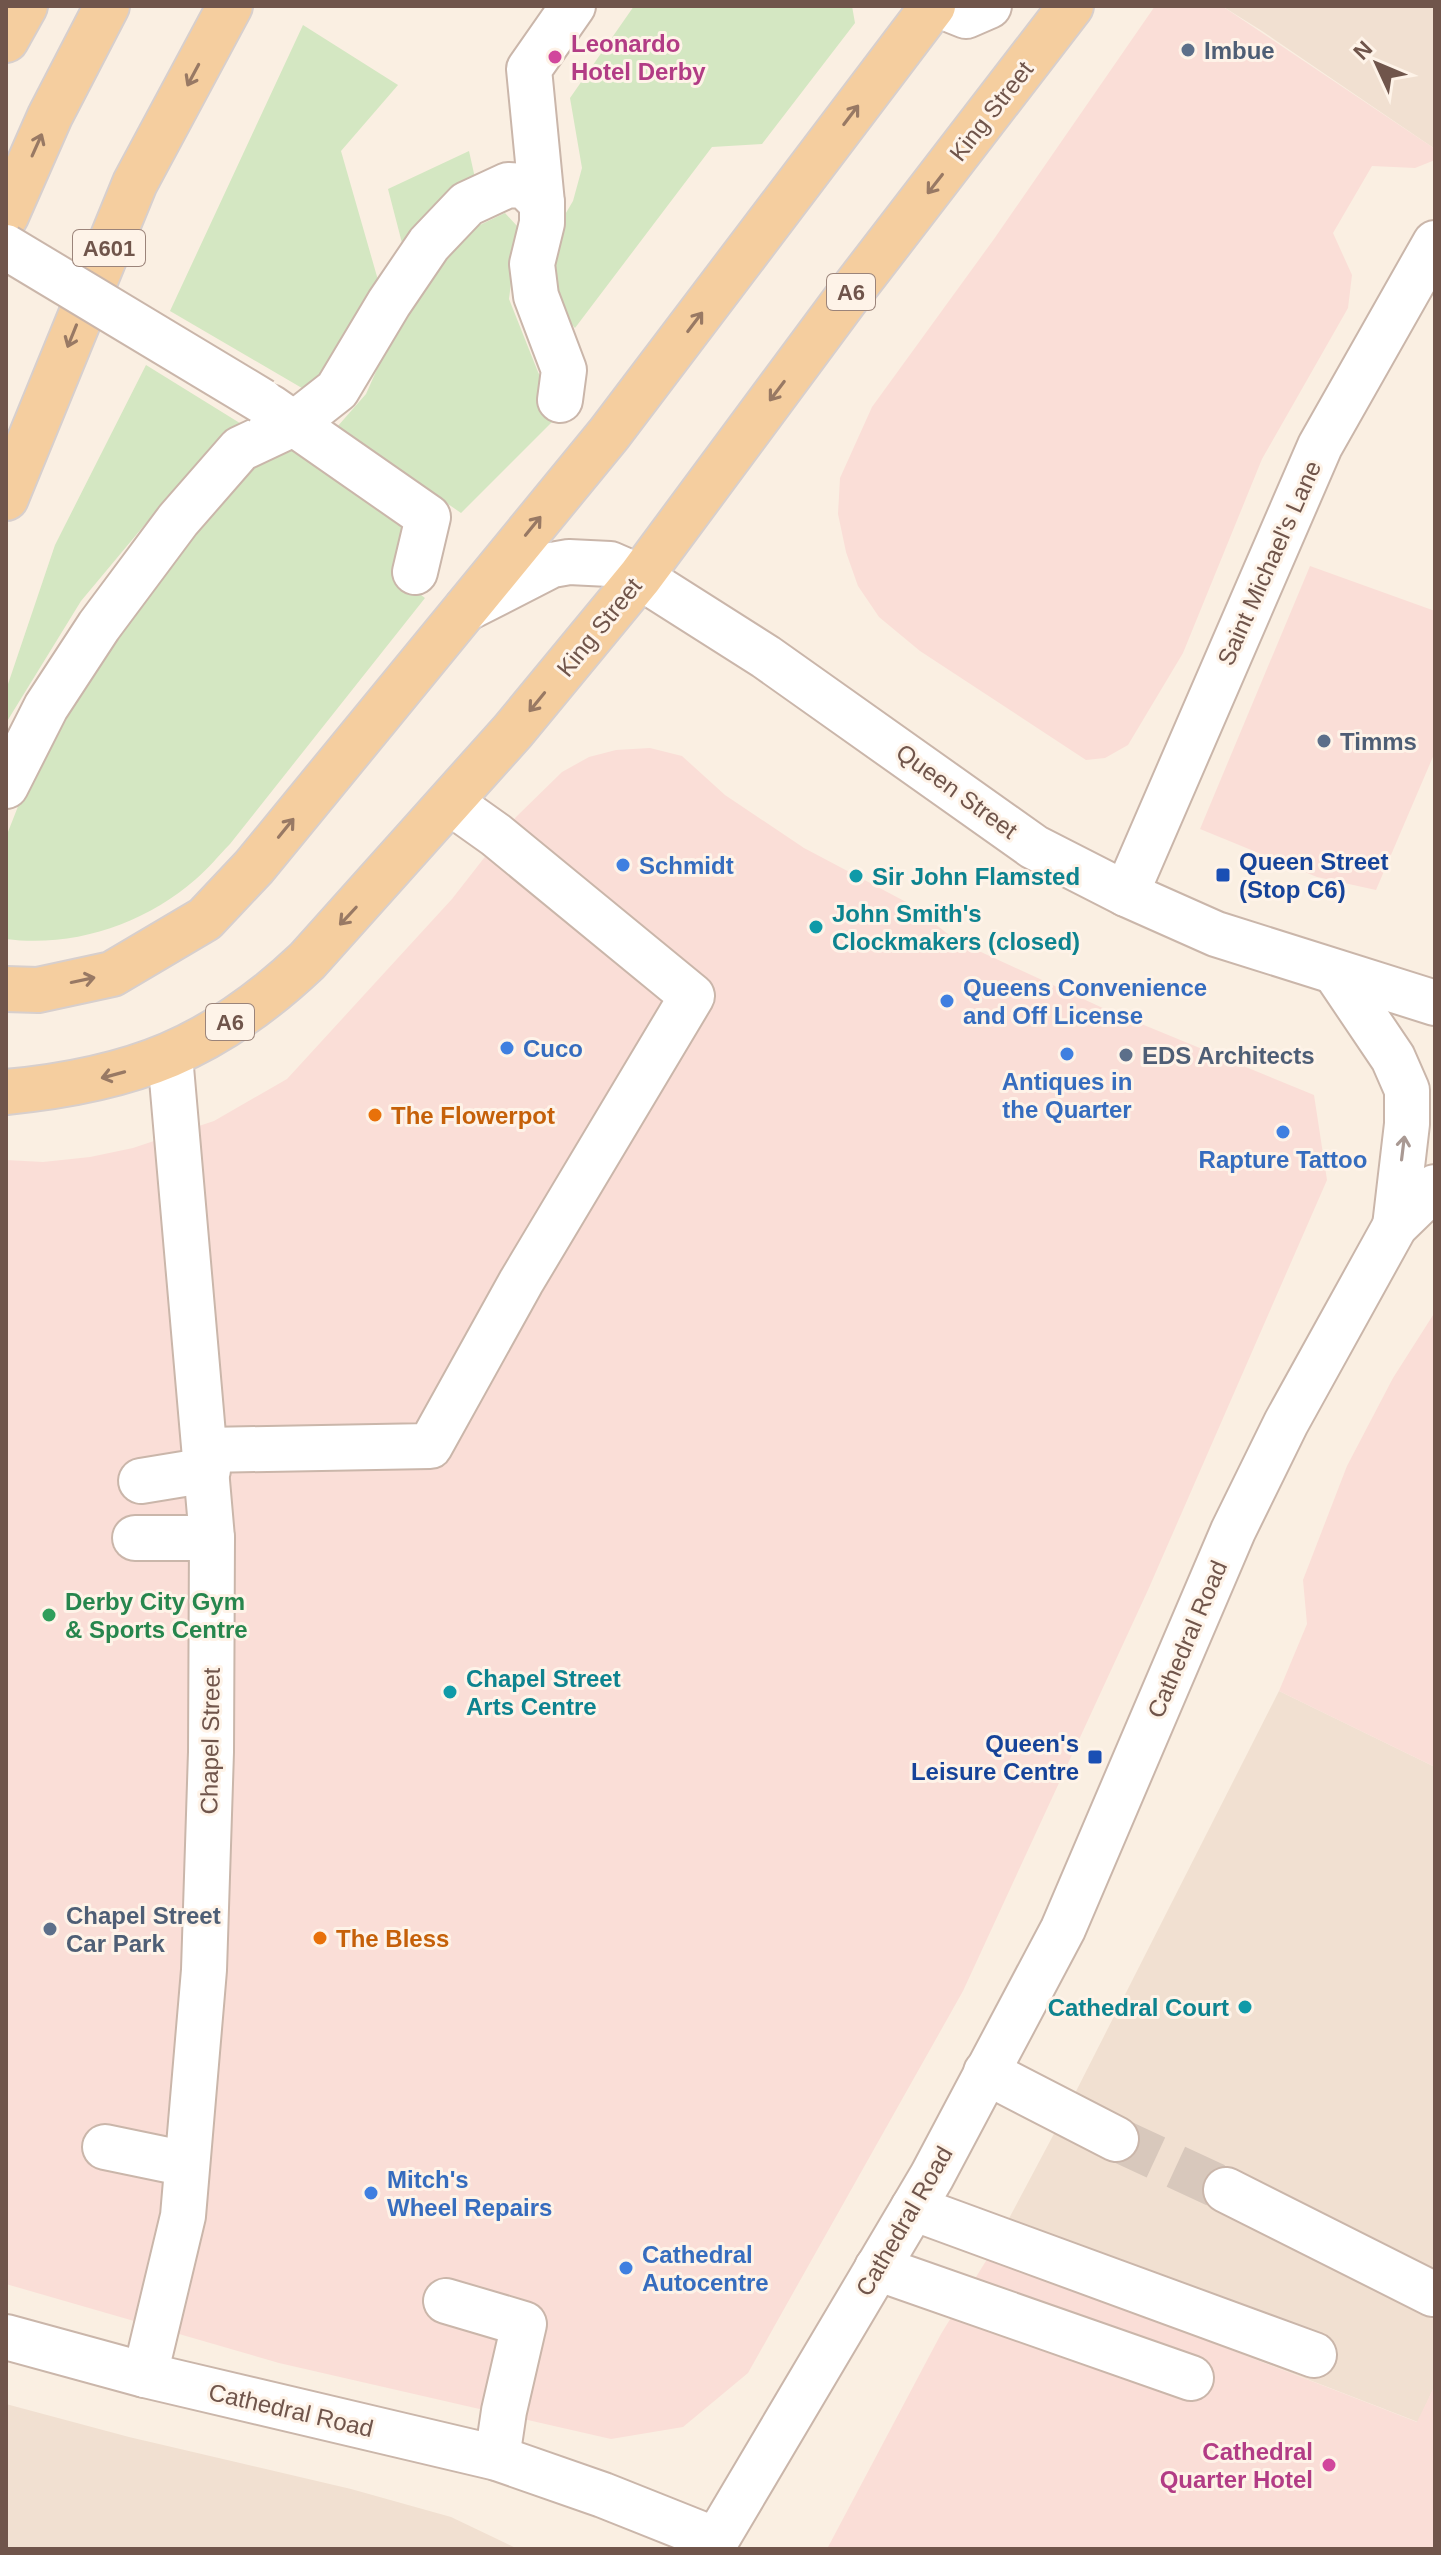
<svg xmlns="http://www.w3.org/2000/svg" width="1441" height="2555" viewBox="0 0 1441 2555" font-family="Arial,sans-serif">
<rect width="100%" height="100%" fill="#faefe2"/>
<!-- residential -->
<g fill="#f1e0d1">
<polygon points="1222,6 1435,6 1435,149 1262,31"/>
<polygon points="1279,1691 1435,1767 1435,2385 1418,2422 989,2256 1065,2113"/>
<polygon points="6,2404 129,2437 351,2489 451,2517 518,2549 6,2549"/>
</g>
<!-- commercial -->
<g fill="#faded7">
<polygon points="1155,6 1222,6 1435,149 1435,160 1415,168 1372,166 1333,233 1352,275 1348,308 1262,459 1183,653 1128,745 1105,758 1086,760 920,651 879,617 858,586 846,552 838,514 840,478 872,407 994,239"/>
<polygon points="1310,566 1435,611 1435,752 1376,890 1317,877 1200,829"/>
<polygon points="650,748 682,756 725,795 804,848 908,903 957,941 1105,1009 1314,1095 1327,1180 1148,1590 963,1991 748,2373 683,2427 611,2439 279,2363 6,2284 6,1160 43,1162 90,1157 133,1148 214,1121 287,1079 452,899 516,817 562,772 589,757 616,750"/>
<polygon points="1435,1312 1435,1767 1279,1691 1307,1624 1303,1580 1347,1466 1393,1378"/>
<polygon points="989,2256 1417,2422 1435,2385 1435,2549 827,2549 941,2334"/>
</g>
<!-- green -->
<g fill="#d4e7c2">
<polygon points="634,6 852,6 855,23 762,144 712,147 575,328 556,306 551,248 560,223 573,201 582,168 570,98"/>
<polygon points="303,25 398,85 341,151 378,280 327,380 307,391 170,311"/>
<polygon points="469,151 477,187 444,206 402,243 388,189"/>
<polygon points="505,213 518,227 509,299 538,372 559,415 461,513 337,427 366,394 394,331 435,260 465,232"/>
<polygon points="146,365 243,425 167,498 81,601 6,723 6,690 55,545"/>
<path d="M291 448 405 522 413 589 425 598 230 844C219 855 208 869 196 879 145 924 73 948 6 939V837L28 781 72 694 248 459Z"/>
</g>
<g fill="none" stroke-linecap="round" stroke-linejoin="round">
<!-- minor-tunnel -->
<polyline stroke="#d8c8bc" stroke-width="44" stroke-dasharray="44 22" stroke-linecap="butt" points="1116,2139 1226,2190"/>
<!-- minor casing -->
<g stroke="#cab6aa" stroke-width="48">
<g id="minor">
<polyline points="941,6 966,16 989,6"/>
<polyline points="542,203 529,69 573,6"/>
<polyline points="270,407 428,517 415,572"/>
<polyline points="466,609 552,565 569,562 610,564 640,577 766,657 1034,847 1126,894 1216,934 1435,1003"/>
<polyline points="6,786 46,707 99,626 178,520 240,449 295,423 337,390 389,303 429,244 467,204 508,185 525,186 542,203 542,223 532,264 536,296 564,370 560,400"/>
<polyline points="1126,894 1320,446 1435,243"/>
<polyline points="1335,972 1393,1058 1407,1090 1407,1124 1395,1226"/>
<polyline points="206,1450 430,1446 521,1282 692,996 496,835 451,803"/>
<polyline points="141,1481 208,1470"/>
<polyline points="135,1538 212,1538"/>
<polyline points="986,2072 1116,2139"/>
<polyline points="105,2147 187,2164"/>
<polyline points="1226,2190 1433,2294"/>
<polyline points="913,2208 1314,2355"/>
<polyline points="877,2268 1191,2378"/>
<polyline points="446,2301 524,2324 504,2411 497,2458"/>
<polyline points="6,2337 145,2375 497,2458 603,2495 716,2540"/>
<polyline points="145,2375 183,2216 204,1970 211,1752 212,1538 170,1056"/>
<polyline points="711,2549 932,2176 1063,1929 1233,1531 1286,1423 1395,1226 1435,1187"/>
</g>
</g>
<!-- major casing -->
<g stroke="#d7cfcd" stroke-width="48">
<g id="major">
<polyline points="6,40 25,6"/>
<polyline points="6,216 50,116 107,6"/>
<polyline points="6,498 135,183 230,6"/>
<polyline points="6,989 38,990 112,974 205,919 254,867 609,434 933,6"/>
<path d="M6 1092C132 1080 214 1049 307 961L513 731 640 577 845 300 1071 6"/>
</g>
</g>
<!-- minor -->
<use href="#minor" stroke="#fff" stroke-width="44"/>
<!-- major -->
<use href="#major" stroke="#f5ce9f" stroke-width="44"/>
<!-- minor-bridge casing -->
<g stroke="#cab6aa" stroke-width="48" stroke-linecap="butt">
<polyline id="minor-bridge" points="6,247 262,401"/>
</g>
<!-- minor-bridge -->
<use href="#minor-bridge" stroke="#fff" stroke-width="44"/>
</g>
<!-- one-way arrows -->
<defs><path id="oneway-shaft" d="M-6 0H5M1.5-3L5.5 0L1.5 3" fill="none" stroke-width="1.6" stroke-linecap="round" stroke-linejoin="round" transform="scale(2)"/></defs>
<g stroke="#987964">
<use href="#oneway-shaft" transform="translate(193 75) rotate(118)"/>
<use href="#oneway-shaft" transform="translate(851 115) rotate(-53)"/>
<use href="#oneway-shaft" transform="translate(37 145) rotate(-66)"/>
<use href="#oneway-shaft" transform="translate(935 184) rotate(128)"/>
<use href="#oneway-shaft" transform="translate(695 322) rotate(-53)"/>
<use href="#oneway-shaft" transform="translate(72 336) rotate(112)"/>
<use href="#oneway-shaft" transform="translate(777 391) rotate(127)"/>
<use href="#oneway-shaft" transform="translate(533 526) rotate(-51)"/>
<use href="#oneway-shaft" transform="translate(537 702) rotate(129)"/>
<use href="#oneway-shaft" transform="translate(286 828) rotate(-51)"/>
<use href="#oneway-shaft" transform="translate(348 916) rotate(133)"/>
<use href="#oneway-shaft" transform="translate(83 980) rotate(-12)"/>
<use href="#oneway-shaft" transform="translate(113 1075) rotate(165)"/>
</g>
<use stroke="#a99993" href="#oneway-shaft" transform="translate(1403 1148) rotate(-83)"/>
<!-- markers -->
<g fill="#5c6f8a" stroke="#fef3e8" stroke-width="3">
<circle cx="1188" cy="50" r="8"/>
<circle cx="1324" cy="741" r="8"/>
<circle cx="1126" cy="1055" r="8"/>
<circle cx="50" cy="1929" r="8"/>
</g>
<g fill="#d1479c" stroke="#fef3e8" stroke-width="3">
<circle cx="555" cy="57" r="8"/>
<circle cx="1329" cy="2465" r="8"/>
</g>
<g fill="#3f7fe0" stroke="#fef3e8" stroke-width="3">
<circle cx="623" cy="865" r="8"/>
<circle cx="947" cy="1001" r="8"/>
<circle cx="507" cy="1048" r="8"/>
<circle cx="1067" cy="1054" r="8"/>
<circle cx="1283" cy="1132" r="8"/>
<circle cx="371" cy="2193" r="8"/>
<circle cx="626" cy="2268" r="8"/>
</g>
<g fill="#1a4fb4" stroke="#fef3e8" stroke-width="3">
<rect x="1215" y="867" width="16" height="16" rx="4"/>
<rect x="1087" y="1749" width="16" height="16" rx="4"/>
</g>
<g fill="#0f9aa8" stroke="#fef3e8" stroke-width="3">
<circle cx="856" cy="876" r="8"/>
<circle cx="816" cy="927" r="8"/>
<circle cx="450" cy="1692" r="8"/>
<circle cx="1245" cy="2007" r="8"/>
</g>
<g fill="#e8710a" stroke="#fef3e8" stroke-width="3">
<circle cx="375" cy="1115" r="8"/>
<circle cx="320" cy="1938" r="8"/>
</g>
<circle fill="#2e9e5b" stroke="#fef3e8" stroke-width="3" cx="49" cy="1615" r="8"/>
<g text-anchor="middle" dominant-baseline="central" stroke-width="6" stroke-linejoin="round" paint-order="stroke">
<!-- shield labels -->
<g fill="#fef3e8" stroke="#9b847a" stroke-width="2">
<rect x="73" y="230" width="72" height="36" rx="6"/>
<rect x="827" y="274" width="48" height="36" rx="6"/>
<rect x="206" y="1004" width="48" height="36" rx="6"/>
</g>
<g font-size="22" font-weight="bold" fill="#70554b">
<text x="109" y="248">A601</text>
<text x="851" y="292">A6</text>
<text x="230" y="1022">A6</text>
</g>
<!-- hotel labels -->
<g font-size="24" font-weight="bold" fill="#b23c85" stroke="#fef3e8" text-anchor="start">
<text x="571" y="43">Leonardo<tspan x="571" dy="28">Hotel Derby</tspan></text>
<text x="1313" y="2451" text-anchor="end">Cathedral<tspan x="1313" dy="28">Quarter Hotel</tspan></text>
</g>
<!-- service labels -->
<g font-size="24" font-weight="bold" fill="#4e5e75" stroke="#fef3e8" text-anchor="start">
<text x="1204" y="50">Imbue</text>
<text x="1340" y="741">Timms</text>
<text x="1142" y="1055">EDS Architects</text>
<text x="66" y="1915">Chapel Street<tspan x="66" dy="28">Car Park</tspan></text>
</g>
<!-- street labels -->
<g font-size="24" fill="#70554b" stroke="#fef3e8">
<text transform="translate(991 111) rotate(-52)">King Street</text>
<text transform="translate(1269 563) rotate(-66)">Saint Michael's Lane</text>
<text transform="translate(599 627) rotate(-51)">King Street</text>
<text transform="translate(957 791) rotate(36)">Queen Street</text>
<text transform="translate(1187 1639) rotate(-67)">Cathedral Road</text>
<text transform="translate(210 1741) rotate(-89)">Chapel Street</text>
<text transform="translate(904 2221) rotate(-60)">Cathedral Road</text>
<text transform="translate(291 2410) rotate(13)">Cathedral Road</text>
</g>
<!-- transit labels -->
<g font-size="24" font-weight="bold" fill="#164399" stroke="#fef3e8" text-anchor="start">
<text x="1239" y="861">Queen Street<tspan x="1239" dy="28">(Stop C6)</tspan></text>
<text x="1079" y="1743" text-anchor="end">Queen's<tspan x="1079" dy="28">Leisure Centre</tspan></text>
</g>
<!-- shop labels -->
<g font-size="24" font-weight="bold" fill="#366cbe" stroke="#fef3e8" text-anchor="start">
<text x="639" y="865">Schmidt</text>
<text x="963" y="987">Queens Convenience<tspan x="963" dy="28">and Off License</tspan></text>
<text x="523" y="1048">Cuco</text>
<text x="1067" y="1081" text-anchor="middle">Antiques in<tspan x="1067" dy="28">the Quarter</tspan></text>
<text x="1283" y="1159" text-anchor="middle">Rapture Tattoo</text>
<text x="387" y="2179">Mitch's<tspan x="387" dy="28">Wheel Repairs</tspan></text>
<text x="642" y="2254">Cathedral<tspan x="642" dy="28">Autocentre</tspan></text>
</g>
<!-- culture labels -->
<g font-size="24" font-weight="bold" fill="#0d838f" stroke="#fef3e8" text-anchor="start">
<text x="872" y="876">Sir John Flamsted</text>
<text x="832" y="913">John Smith's<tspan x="832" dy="28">Clockmakers (closed)</tspan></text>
<text x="466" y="1678">Chapel Street<tspan x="466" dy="28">Arts Centre</tspan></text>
<text x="1229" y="2007" text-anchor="end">Cathedral Court</text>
</g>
<!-- food labels -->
<g font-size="24" font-weight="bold" fill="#c56008" stroke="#fef3e8" text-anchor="start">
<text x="391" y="1115">The Flowerpot</text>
<text x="336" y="1938">The Bless</text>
</g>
<!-- leisure labels -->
<g font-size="24" font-weight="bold" fill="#27864d" stroke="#fef3e8" text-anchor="start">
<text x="65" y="1601">Derby City Gym<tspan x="65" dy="28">&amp; Sports Centre</tspan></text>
</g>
</g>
<!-- border -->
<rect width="1441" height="2555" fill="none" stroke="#70554b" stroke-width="16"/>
<!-- north arrow -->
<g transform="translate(1377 64) rotate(314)" stroke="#fef3e8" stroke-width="6" paint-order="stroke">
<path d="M0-6L14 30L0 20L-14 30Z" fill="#70554b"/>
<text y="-12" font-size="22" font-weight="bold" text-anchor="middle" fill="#70554b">N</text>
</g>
</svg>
